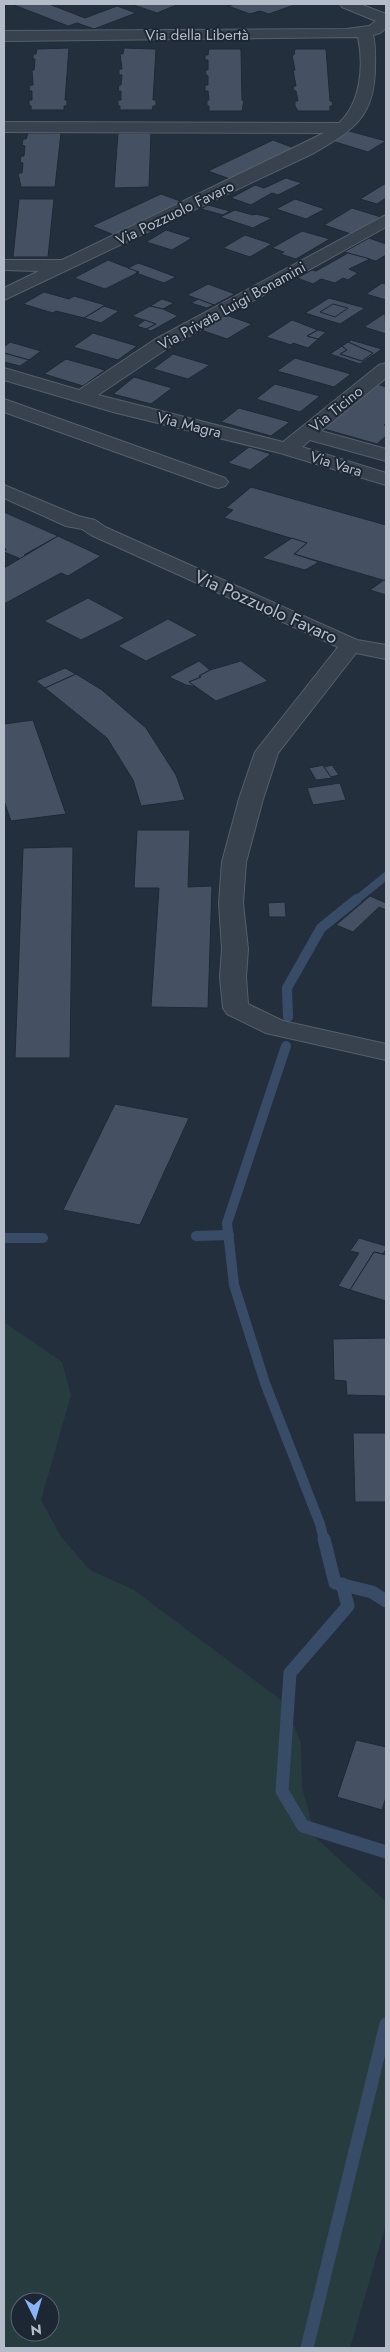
<svg xmlns="http://www.w3.org/2000/svg" width="390" height="2352" viewBox="0 0 390 2352" font-family="Jost,sans-serif">
<rect width="100%" height="100%" fill="#242f3e"/>
<!-- green -->
<path fill="#263c3f" fill-rule="evenodd" d="M4 1322 62 1362 71 1395 41 1500 61 1537 90 1570 134 1590 285 1703 301 1743 302 1788 316 1838 386 1902V2224L350 2348H4ZM20 2302H50V2332H20Z"/>
<g fill="none" stroke-linecap="round" stroke-linejoin="round">
<!-- stream-far2 -->
<polyline stroke="#394c67" stroke-width="8" points="355,901 386,876"/>
<!-- stream-far1 -->
<g stroke="#394c67" stroke-width="10">
<polyline points="288,1017 287,988 321,928 357,899"/>
<polyline points="286,1046 227,1223 234,1285 265,1383 320,1524 324,1540"/>
<polyline points="196,1236 229,1235"/>
<polyline points="4,1238 43,1238"/>
</g>
<!-- stream -->
<g stroke="#394c67" stroke-width="13">
<polyline points="324,1539 335,1583 372,1592 386,1601"/>
<polyline points="342,1584 348,1606 290,1673 282,1791 303,1826 386,1852"/>
<polyline points="307,2348 386,2024"/>
</g>
</g>
<!-- building -->
<g fill="#455162" stroke="#1f2835">
<polygon points="19,4 49,4 85,18 117,6 136,13 94,29 77,23 68,26 14,5"/>
<polygon points="131,4 179,4 157,13"/>
<polygon points="236,4 297,4 269,14 260,11 250,14 228,6"/>
<polygon points="69,48 65,100 67,100 67,106 64,106 64,110 31,110 31,106 29,105 29,100 32,100 32,91 29,91 30,85 33,85 32,70 34,70 35,59 33,59 33,54 36,54 37,49"/>
<polygon points="124,48 156,49 153,100 156,100 156,106 153,106 152,110 120,110 120,106 118,106 118,100 121,100 121,91 118,91 119,85 121,85 122,75 119,75 119,69 122,69 120,54 123,54"/>
<polygon points="209,49 241,49 242,100 244,101 242,111 209,111 209,106 207,106 207,100 209,100 208,91 205,91 205,85 208,85 208,76 206,75 205,70 208,70 208,60 205,60 205,55 208,55"/>
<polygon points="295,49 326,49 330,101 332,101 333,106 330,106 330,111 298,111 295,106 295,101 298,101 296,91 294,91 293,86 296,86 293,70 295,70 292,55 294,55"/>
<polygon points="349,131 386,141 368,152 332,141"/>
<polygon points="28,133 61,133 55,187 21,187 18,173 22,173 23,163 20,162 21,156 24,156 25,146 22,145 23,139 26,139"/>
<polygon points="118,133 151,133 149,187 114,188"/>
<polygon points="273,140 294,148 230,179 208,171"/>
<polygon points="286,178 302,183 278,195 272,193 251,205 231,198 255,185 264,188"/>
<polygon points="386,183 386,198 377,204 360,199"/>
<polygon points="161,194 183,202 114,235 92,226"/>
<polygon points="19,199 54,199 48,257 13,257"/>
<polygon points="295,199 325,209 306,219 276,209"/>
<polygon points="208,205 230,211 223,215 201,209"/>
<polygon points="352,208 381,217 351,234 324,225"/>
<polygon points="235,210 253,215 256,214 272,218 253,228 220,217"/>
<polygon points="166,230 192,238 172,250 146,242"/>
<polygon points="302,231 330,239 296,259 280,254 284,252 272,248"/>
<polygon points="245,235 272,244 250,257 223,248"/>
<polygon points="369,238 386,244 386,255 376,261 344,252"/>
<polygon points="348,253 370,259 349,269 358,273 348,280 343,278 335,283 321,279 313,284 297,278 312,270 316,271"/>
<polygon points="108,260 139,272 105,289 74,278"/>
<polygon points="138,263 147,266 176,277 164,283 136,273 139,272 128,268"/>
<polygon points="382,283 386,284 386,300 366,294"/>
<polygon points="208,284 235,294 214,305 187,295"/>
<polygon points="44,292 69,299 74,296 105,305 84,318 56,311 53,313 23,304"/>
<polygon points="329,298 365,308 340,324 305,313"/>
<polygon points="162,299 174,303 163,309 150,306"/>
<polygon points="198,299 214,305 207,308 191,303"/>
<polygon points="333,304 348,308 335,317 320,312"/>
<polygon points="104,306 119,311 101,323 84,318"/>
<polygon points="150,306 163,309 178,316 151,331 146,329 156,324 132,316"/>
<polygon points="385,313 386,334 364,327"/>
<polygon points="226,315 252,324 227,339 198,329"/>
<polygon points="145,320 156,324 146,329 137,326"/>
<polygon points="292,320 318,330 307,336 318,339 308,348 293,343 291,345 266,337"/>
<polygon points="318,330 326,332 318,339 307,336"/>
<polygon points="93,333 137,346 118,360 73,347"/>
<polygon points="351,340 382,349 360,364 330,354 342,346 347,350 340,354 362,361 373,353 348,342"/>
<polygon points="10,342 41,351 29,360 4,353 4,347"/>
<polygon points="348,342 373,353 362,361 340,354 347,350 342,346"/>
<polygon points="4,353 29,360 20,366 4,362"/>
<polygon points="173,354 210,365 188,379 153,369"/>
<polygon points="295,358 351,374 334,387 277,371"/>
<polygon points="66,359 105,370 83,386 44,374"/>
<polygon points="134,377 172,388 151,404 113,394"/>
<polygon points="275,384 320,396 300,412 256,399"/>
<polygon points="377,384 386,387 386,423 384,425 386,425 386,436 377,444 324,429"/>
<polygon points="239,408 290,422 271,436 221,422"/>
<polygon points="249,447 271,454 250,470 228,463"/>
<polygon points="251,487 386,525 386,581 294,554 307,543 224,518 233,510 226,508"/>
<polygon points="4,512 58,536 24,555 27,556 21,559 4,552 6,549 4,548"/>
<polygon points="58,536 101,556 68,576 61,573 4,604 4,568"/>
<polygon points="292,538 307,543 294,554 319,562 305,570 262,558"/>
<polygon points="384,580 386,581 386,595 370,590"/>
<polygon points="88,598 125,618 81,640 44,621"/>
<polygon points="168,619 198,635 146,661 118,646"/>
<polygon points="199,661 210,670 199,676 201,677 189,682 197,687 186,685 169,677"/>
<polygon points="241,661 268,681 216,701 189,682 201,677 199,676 210,670"/>
<polygon points="65,668 76,674 45,688 36,681"/>
<polygon points="76,674 102,690 146,728 176,775 185,800 141,806 133,780 107,738 45,688"/>
<polygon points="33,720 66,814 11,821 4,801 4,724"/>
<polygon points="323,765 332,778 316,780 309,768"/>
<polygon points="332,765 339,775 331,777 324,767"/>
<polygon points="340,783 346,800 313,805 307,788"/>
<polygon points="137,830 190,830 188,887 212,886 208,1008 151,1007 159,888 134,888"/>
<polygon points="61,847 73,847 70,1058 15,1058 23,848"/>
<polygon points="370,896 386,903 386,910 379,907 353,932 336,925"/>
<polygon points="285,902 286,917 269,917 268,903"/>
<polygon points="115,1104 189,1118 140,1225 63,1210"/>
<polygon points="359,1238 386,1246 386,1249 383,1254 374,1252 350,1290 338,1286 359,1253 350,1251"/>
<polygon points="374,1252 386,1255 386,1301 350,1290"/>
<polygon points="386,1338 386,1396 347,1395 346,1381 334,1380 333,1339"/>
<polygon points="353,1433 386,1433 386,1502 355,1502"/>
<polygon points="356,1740 386,1747 386,1797 382,1810 337,1797"/>
</g>
<g fill="none" stroke-linecap="round" stroke-linejoin="round">
<!-- street casing -->
<g stroke="#565f6c" stroke-width="2">
<g id="street">
<path d="M340 4H360L386 14V28L380 33 373 35C376 46 375 58 375 69 374 118 353 130 314 153L4 300V288L39 271 4 270V260H62L324 133 4 132V122L339 123C361 103 364 65 358 37L4 41V31L347 29 369 26 376 21 342 7Z"/>
<polygon points="386,215 386,227 168,348 98,395 283,442 379,365 386,363 386,378 321,431 386,449 386,461 310,440 302,447 386,473 386,485 280,453 113,412 4,380 4,368 79,390 154,340"/>
<polygon points="4,399 225,478 228,482 225,486 218,488 211,486 4,412"/>
<polygon points="4,485 78,516 95,520 105,527 357,640 386,645 386,659 356,653 278,753 263,799 246,862 243,903 248,949 246,977 248,1004 283,1021 386,1044 386,1060 266,1033 227,1014 223,1008 220,977 222,949 219,903 222,862 239,799 255,752 338,647 91,535 82,529 66,526 4,498"/>
</g>
</g>
<!-- street -->
<use href="#street" fill="#38414e" fill-rule="evenodd"/>
</g>
<g text-anchor="middle" dominant-baseline="central" stroke-width="4" stroke-linejoin="round" paint-order="stroke">
<!-- far-street labels -->
<g font-size="15" fill="#b4bcc9" stroke="#1d2633">
<text x="197" y="35">Via della Libertà</text>
<text transform="translate(175 213) rotate(-26)">Via Pozzuolo Favaro</text>
<text transform="translate(232 306) rotate(-29)">Via Privata Luigi Bonamini</text>
<text transform="translate(336 409) rotate(-39)">Via Ticino</text>
<text transform="translate(189 425) rotate(14)">Via Magra</text>
<text transform="translate(336 464) rotate(17)">Via Vara</text>
</g>
<!-- street labels -->
<g font-size="18" fill="#b4bcc9" stroke="#1d2633">
<text transform="translate(266 607) rotate(24)">Via Pozzuolo Favaro</text>
</g>
</g>
<!-- border -->
<rect width="390" height="2352" fill="none" stroke="#b4bcc9" stroke-width="10"/>
<!-- north arrow -->
<g transform="translate(35 2317) rotate(175)"><circle r="24" fill="#1d2633" stroke="#59626f"/>
<path d="M0-4L9 19L0 12L-9 19Z" fill="#8ab4f8"/>
<text y="-8" font-size="14" font-weight="bold" text-anchor="middle" fill="#b4bcc9">N</text>
</g>
</svg>
